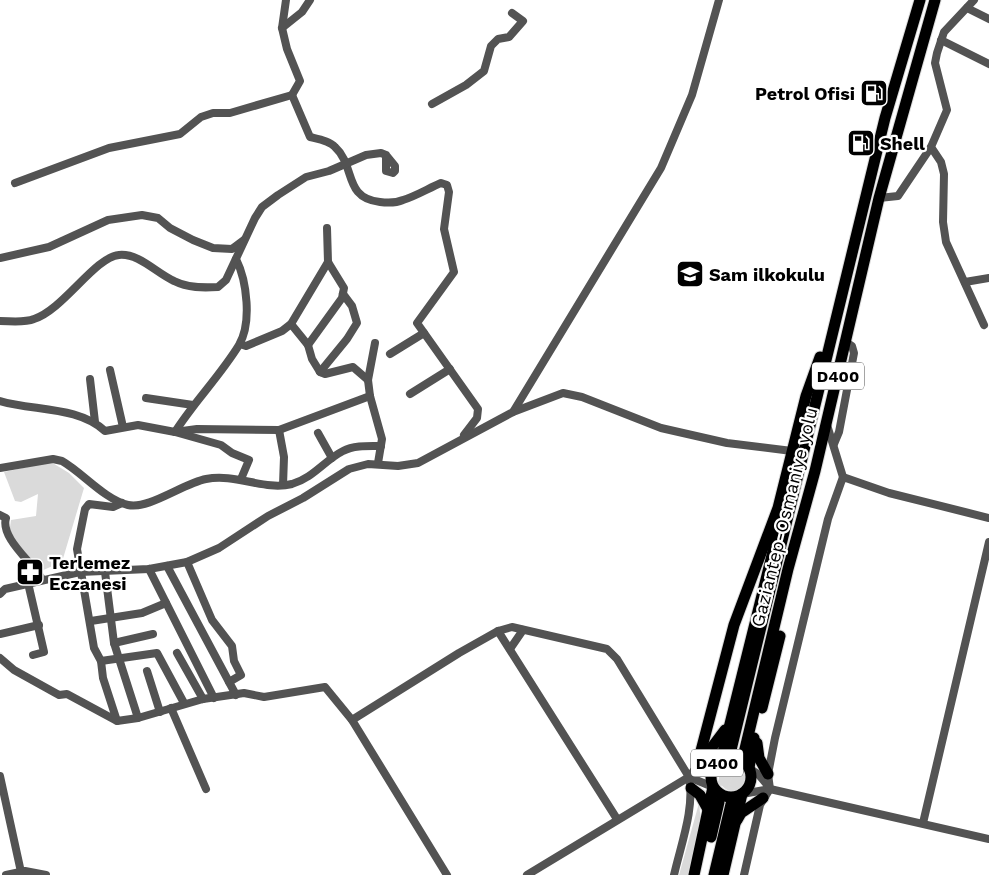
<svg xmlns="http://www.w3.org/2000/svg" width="989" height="875" viewBox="0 0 989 875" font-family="'Work Sans',sans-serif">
<rect width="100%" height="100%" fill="#fff"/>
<!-- green -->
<g fill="#dadada">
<polygon points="51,462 69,473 84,488 62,562 41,571 9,534 11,520 36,516 38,494 21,502 15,501 4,472"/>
<circle cx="733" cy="777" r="14"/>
<polygon points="699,803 701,822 689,875 679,875"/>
</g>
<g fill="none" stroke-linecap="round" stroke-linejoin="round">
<!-- highway-tunnel -->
<g stroke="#d9d9d9" stroke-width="11" stroke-dasharray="11 5.5" stroke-linecap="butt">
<polyline points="719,802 731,750"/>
<polyline points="731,804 744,753"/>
</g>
<!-- highway casing -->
<g stroke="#dbdbdb" stroke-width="13">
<g id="highway">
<polyline points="762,708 780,636"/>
<polyline points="757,743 759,758 768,774"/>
<polyline points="731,750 885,118 920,0"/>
<polyline points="744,753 788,569 815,471 879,198 935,0"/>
<circle cx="731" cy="777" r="20"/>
<polyline points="721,760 777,535"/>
<polyline points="700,763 725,730"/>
<polyline points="697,766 734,625 778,508 806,396 820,357"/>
<polyline points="749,768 754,738"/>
<polyline points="691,788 700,795 709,811"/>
<polyline points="737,820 741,813 763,798"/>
<polyline points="711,837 719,802"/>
<polyline points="694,875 713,787"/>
<polyline points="714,875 731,804"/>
<polyline points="723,875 742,794"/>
</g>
</g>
<!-- minor -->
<g stroke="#535353" stroke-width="8">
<polyline points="286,0 282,28 287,49 300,81 292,95"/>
<polyline points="974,0 944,32 937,53 935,63 947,110 931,147 941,162 944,174 943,222 946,242 984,325"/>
<polyline points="967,8 989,19"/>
<polyline points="282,28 302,12 310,0"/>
<polyline points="941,40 989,64"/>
<polyline points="432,104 466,85 484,71 491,46 498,39 509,37 523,21 512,13"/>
<path d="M15 183 109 148 180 134 201 117 213 113H230L292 95 310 137C318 139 330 141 335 147 356 166 343 198 380 202 388 203 396 203 403 200 416 196 429 188 441 183L447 185 449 192 444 229 454 272 417 323 478 409 477 418 464 435"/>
<polyline points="879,198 898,196 931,147"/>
<polyline points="0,258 49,247 108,220 142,215 158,218 170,228 193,240 213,248 232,249 244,240"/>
<path d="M236 259C247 281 252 323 239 345 220 376 194 402 175 432L221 445 232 453 249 460 241 479"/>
<polyline points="965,282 989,278"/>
<path d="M0 321C11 321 24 323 34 319 63 310 95 257 119 255 139 253 156 273 174 281 188 288 203 288 218 287L226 280 255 218 262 207 278 195 306 177 329 171 366 155 381 153 386 155 395 166V171L393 173 386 171V155"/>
<polyline points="291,324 308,345 312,359 320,372 325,374 353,367 368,380 370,396 382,439 378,463"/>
<polyline points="240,344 246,346 282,331 291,324 328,262"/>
<polyline points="308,345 342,298 344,288 328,262 327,228"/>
<polyline points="390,354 424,333"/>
<polyline points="110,370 123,427"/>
<polyline points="320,372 347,339 357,323 352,306 343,294"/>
<polyline points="90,379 95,422"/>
<polyline points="368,380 375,343"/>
<polyline points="410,394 450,369"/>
<polyline points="146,398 193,405"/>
<path d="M0 401C34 411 78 406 105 431L138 425 175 432 197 429 279 430 370 396"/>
<polyline points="513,412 661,168 692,95 719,0"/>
<polyline points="827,425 843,477"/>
<polyline points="279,430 284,457 283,485"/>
<polyline points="318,433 332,458"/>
<polyline points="834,444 839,432 854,353 852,346 846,342"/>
<path d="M0 468 53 459 62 461C83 473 104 499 128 505 148 510 184 483 206 479 236 473 264 491 292 484 313 478 325 460 343 451 354 445 369 446 381 446"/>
<polyline points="122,503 113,507 89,504 85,509 77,549 94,648 101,661 157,653 184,703"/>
<path d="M0 515 6 518C0 538 32 562 42 579"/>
<polyline points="187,562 212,620 232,646 234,661 241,675 229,682"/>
<polyline points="167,566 236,695"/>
<polyline points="149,569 214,698"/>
<polyline points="105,572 114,643 138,718"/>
<polyline points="28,583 44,652 33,655"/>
<polyline points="0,594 5,589 80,572 149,569 187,562 219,548 268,516 303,498 349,469 368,464 398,466 418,463 513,412 563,393 582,397 661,428 727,443 792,451"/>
<polyline points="91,621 142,613 166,603"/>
<polyline points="498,631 617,819"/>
<polyline points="0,634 39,625"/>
<polyline points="114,643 153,634"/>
<polyline points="510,649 523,630"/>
<polyline points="177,653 203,699"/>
<polyline points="0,658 14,670 59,695 67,694 117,721 138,718 203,699 244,693 264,697 325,687 352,720 447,875"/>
<polyline points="101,661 103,678 117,721"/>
<polyline points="147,671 160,712"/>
<polyline points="171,708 206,789"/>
<polyline points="352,720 459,653 498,631 512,627 607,649 617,659 689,777 713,787"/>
<polyline points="749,768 758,774 769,787"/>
<polyline points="0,776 21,872"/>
<polyline points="742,794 770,789 989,839"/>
<polyline points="923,823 989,542"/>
<polyline points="6,875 25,871 46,875"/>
<polyline points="527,875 689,777"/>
<path d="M674 875C681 844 695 808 689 777L697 766 721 760"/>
<polyline points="744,875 760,805 770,789 768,774 775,738 828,519 843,477 889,493 989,518"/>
</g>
<!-- highway -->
<use href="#highway" stroke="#000" stroke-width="11"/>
</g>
<!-- icons -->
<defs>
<g id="fuel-square" transform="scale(1.4375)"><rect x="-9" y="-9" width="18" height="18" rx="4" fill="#000" stroke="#fff"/><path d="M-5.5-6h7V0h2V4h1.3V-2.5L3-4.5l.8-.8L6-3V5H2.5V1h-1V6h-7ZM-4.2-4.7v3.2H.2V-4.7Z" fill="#fff"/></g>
<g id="school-square" transform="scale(1.4375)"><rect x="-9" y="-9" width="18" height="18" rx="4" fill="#000" stroke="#fff"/><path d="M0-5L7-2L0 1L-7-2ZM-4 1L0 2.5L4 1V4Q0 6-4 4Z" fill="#fff"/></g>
<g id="pharmacy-square" transform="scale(1.4375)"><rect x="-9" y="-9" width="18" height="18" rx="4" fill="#000" stroke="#fff"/><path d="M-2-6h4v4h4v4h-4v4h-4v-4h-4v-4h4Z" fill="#fff"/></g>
</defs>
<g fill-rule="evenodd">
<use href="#fuel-square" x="874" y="93"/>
<use href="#fuel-square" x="861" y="143"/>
<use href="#school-square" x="690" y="274"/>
<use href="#pharmacy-square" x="30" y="572"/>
</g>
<g text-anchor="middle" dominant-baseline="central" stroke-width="4.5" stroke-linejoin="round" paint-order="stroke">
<!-- shield labels -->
<g fill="#fff" stroke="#4c4c4c" stroke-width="1">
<rect x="812" y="362.5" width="52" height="27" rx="4"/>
<rect x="691" y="749.5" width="52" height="27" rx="4"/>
</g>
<g font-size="16" font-weight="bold" fill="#000">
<text x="838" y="376">D400</text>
<text x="717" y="763">D400</text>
</g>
<!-- poi labels -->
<g font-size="18" font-weight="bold" fill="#000" stroke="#fff" text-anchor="start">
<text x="855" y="93" text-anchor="end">Petrol Ofisi</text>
<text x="880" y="143">Shell</text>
<text x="709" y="274">Sam ilkokulu</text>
<text x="49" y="562">Terlemez<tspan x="49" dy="21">Eczanesi</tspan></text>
</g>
<!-- street labels -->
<g font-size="18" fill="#000" stroke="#fff">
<text transform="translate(784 517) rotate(-76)">Gaziantep-Osmaniye yolu</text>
</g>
</g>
</svg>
